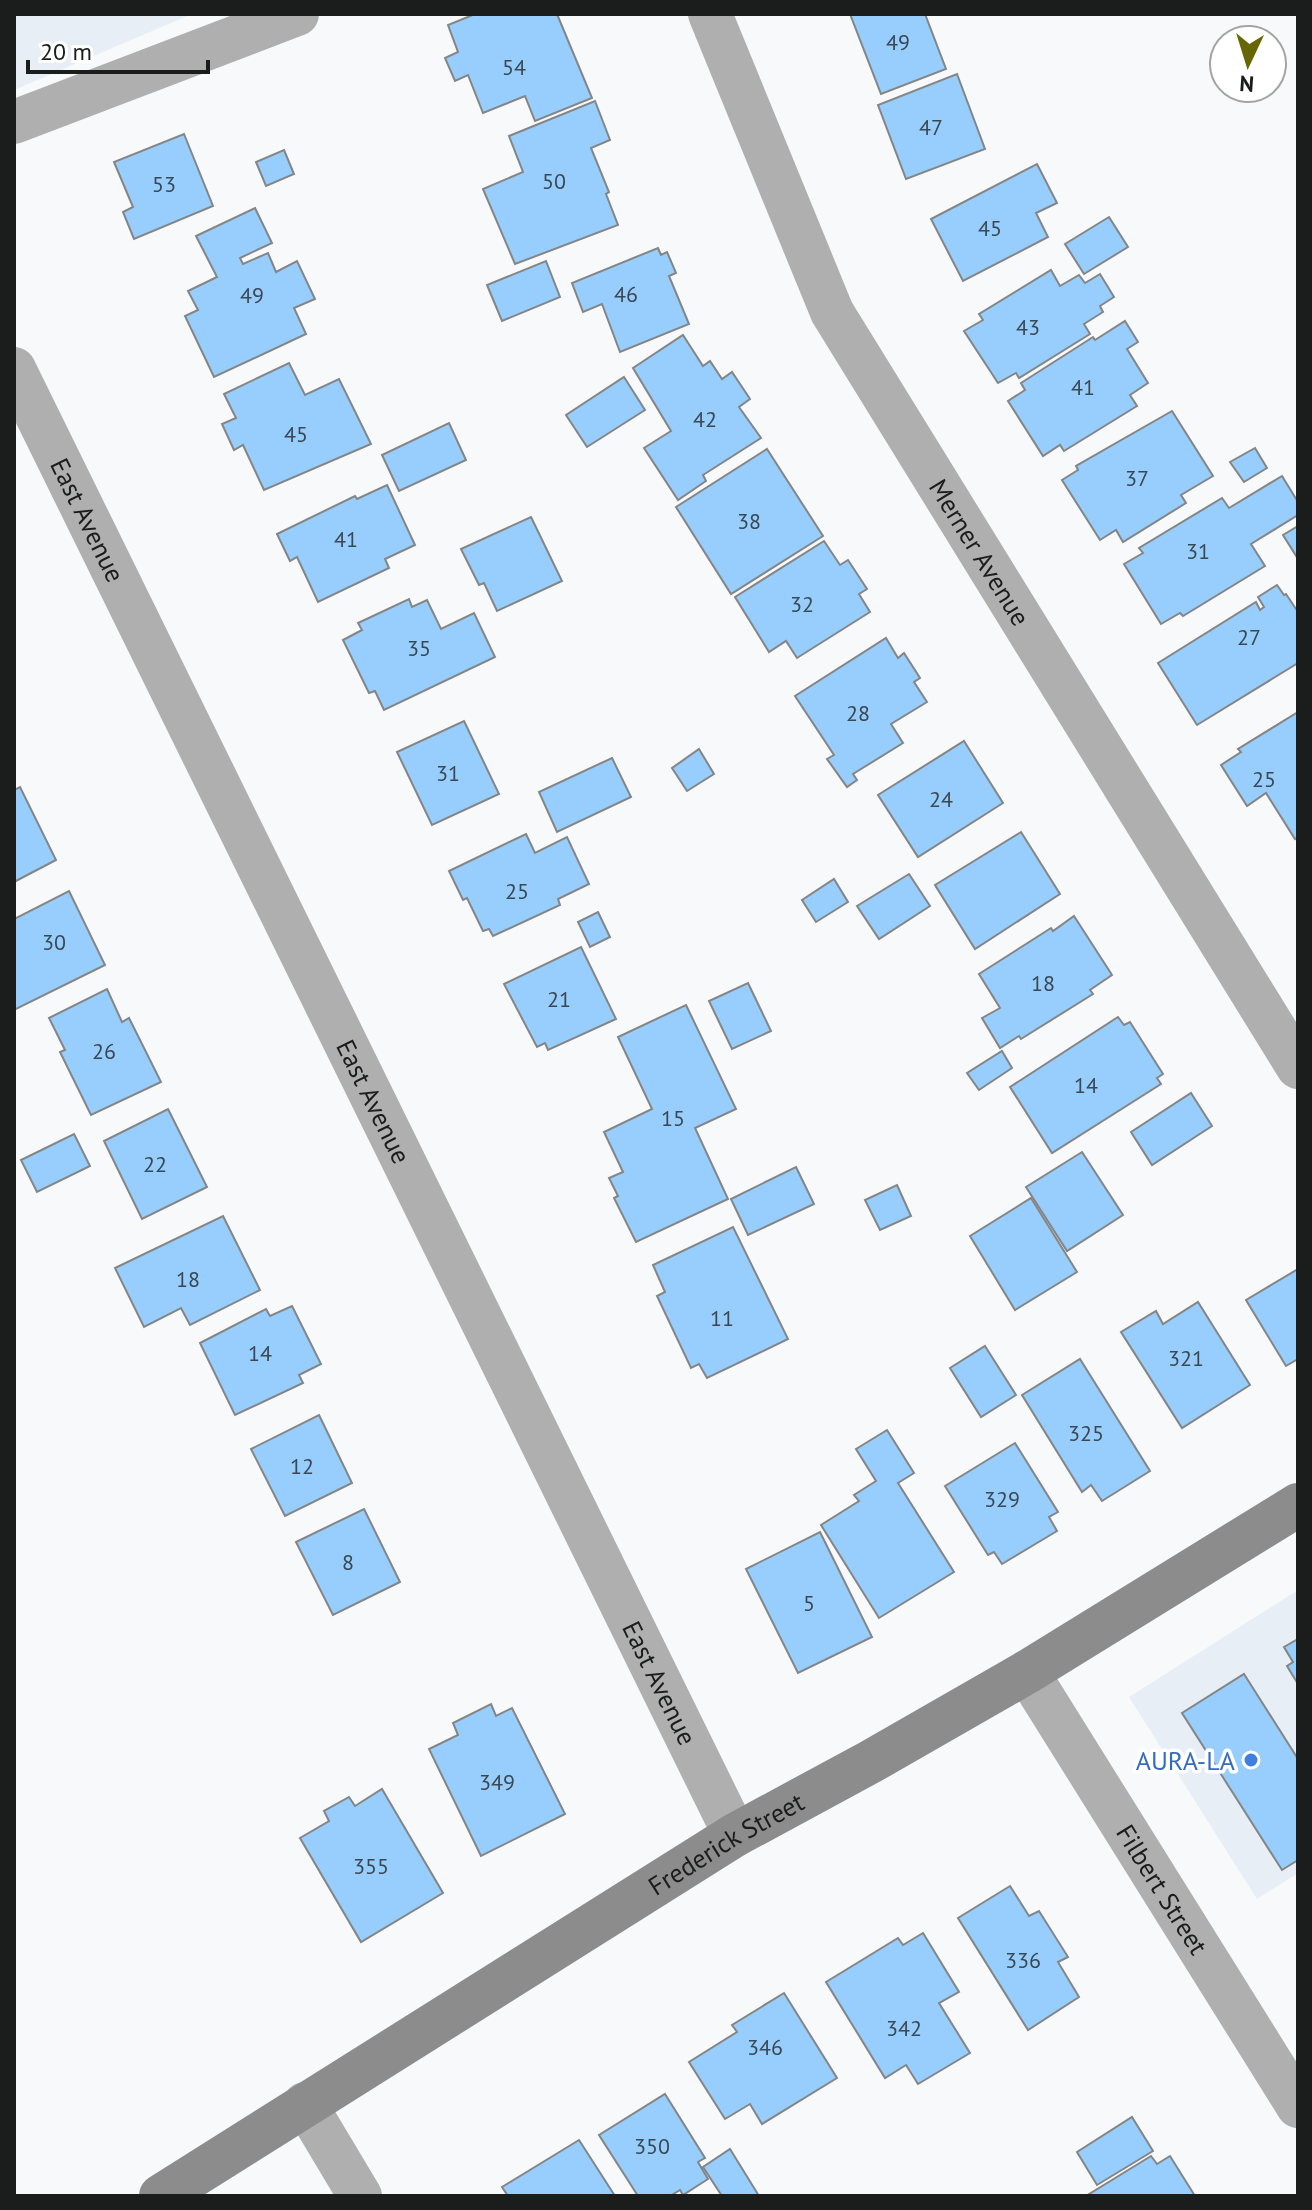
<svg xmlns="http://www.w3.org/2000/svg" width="1312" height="2210" viewBox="0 0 1312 2210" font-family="'PT Sans',sans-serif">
<rect width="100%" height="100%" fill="#f8f9fa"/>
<!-- built -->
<g fill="#e7eef5">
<polygon points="14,14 192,14 14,90"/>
<polygon points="1298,1590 1298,1873 1257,1899 1129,1697"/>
</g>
<!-- building -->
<g fill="#97cefd" stroke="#848586" stroke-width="2">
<polygon points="475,14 557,14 592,98 535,121 525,96 483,113 468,75 455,81 445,58 458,52 448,25"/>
<polygon points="850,14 925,14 946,69 881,94"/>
<polygon points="957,74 985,149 906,179 878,105"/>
<polygon points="595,101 610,140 591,148 609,192 606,194 618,225 515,264 483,189 523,172 509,136"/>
<polygon points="184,134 213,206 134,239 123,212 133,207 114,162"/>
<polygon points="284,150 294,174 266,186 256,162"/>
<polygon points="1037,164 1057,203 1036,213 1048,237 963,281 931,219"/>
<polygon points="255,208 272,243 240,258 243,264 268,253 276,272 297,261 315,299 294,308 306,334 214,377 185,316 198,310 188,291 217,277 196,236"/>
<polygon points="1109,217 1128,247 1084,274 1065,244"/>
<polygon points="658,248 661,255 667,252 676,273 669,276 689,324 620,352 602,304 583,312 572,283"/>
<polygon points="546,261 560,297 502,321 487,285"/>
<polygon points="1051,270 1060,286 1079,275 1085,283 1100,274 1114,297 1100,306 1103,312 1084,324 1090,334 1019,378 1016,373 998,383 964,331 983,320 979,314"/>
<polygon points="1125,321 1138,342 1127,349 1148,383 1130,395 1137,406 1064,451 1060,445 1043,456 1008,401 1025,390 1021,383 1093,337 1095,340"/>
<polygon points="683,335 703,366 710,361 722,379 732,372 750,399 739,407 761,438 703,475 706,481 678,500 644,448 671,431 633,368"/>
<polygon points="289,363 305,395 339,379 371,444 264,490 243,445 234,450 222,424 236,418 224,394"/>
<polygon points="624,377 645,410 587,447 566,415"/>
<polygon points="1172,411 1213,476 1181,495 1186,503 1123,542 1116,530 1100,540 1062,480 1078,470 1076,466"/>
<polygon points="449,423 466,460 399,491 382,455"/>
<polygon points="1255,448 1267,468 1244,482 1230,462"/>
<polygon points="767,449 823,536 731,594 676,507"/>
<polygon points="1282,476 1298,502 1298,515 1251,544 1265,566 1183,616 1180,613 1161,624 1124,564 1143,553 1139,548 1222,498 1229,508"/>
<polygon points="387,485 415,545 385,559 389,568 318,602 297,557 290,561 277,534 355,496 357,499"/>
<polygon points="531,517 562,581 497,611 484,583 479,585 461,549"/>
<polygon points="1298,526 1298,559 1283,535"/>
<polygon points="824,541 840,565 848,560 867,589 859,594 870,612 797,658 786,641 769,652 735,597"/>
<polygon points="1277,585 1284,595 1286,594 1298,612 1298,663 1197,725 1158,663 1256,602 1260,610 1264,607 1258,597"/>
<polygon points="409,599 412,607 427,600 441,629 474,613 495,657 384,710 375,691 369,693 343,640 362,630 358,623"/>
<polygon points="886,638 898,658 904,653 920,678 914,682 927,702 891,724 903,743 853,774 857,780 847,787 827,759 834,755 795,696"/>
<polygon points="1298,712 1298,837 1295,839 1266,793 1247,806 1221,765 1241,752 1238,749"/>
<polygon points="464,721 499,794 432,825 397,752"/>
<polygon points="964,741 1003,803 918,857 878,795"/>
<polygon points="699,749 714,774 687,791 672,768"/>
<polygon points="612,758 631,797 557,832 539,792"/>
<polygon points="20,787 56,860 14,882 14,790"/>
<polygon points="1021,832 1060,894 975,949 935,885"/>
<polygon points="526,834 535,853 567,837 589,884 558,899 560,905 493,936 489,929 483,931 467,898 463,900 449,871"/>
<polygon points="909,874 930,906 879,939 857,906"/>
<polygon points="834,879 848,902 816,922 802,900"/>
<polygon points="69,891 105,965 14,1010 14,919"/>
<polygon points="598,912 610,937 590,947 578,922"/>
<polygon points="1074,916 1112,975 1090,990 1093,994 1021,1039 1019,1036 1000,1048 982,1018 1000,1008 979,974 1051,928 1053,931"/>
<polygon points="581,947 616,1019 548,1050 545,1043 537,1047 504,984"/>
<polygon points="748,983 771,1031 732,1049 709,1001"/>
<polygon points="107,989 122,1022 129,1018 161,1082 91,1115 60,1052 65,1050 49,1018"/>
<polygon points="686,1005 736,1109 695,1128 728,1199 636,1242 614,1198 618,1196 609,1178 623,1172 604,1132 652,1109 618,1037"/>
<polygon points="1118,1017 1124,1025 1130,1022 1163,1074 1157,1078 1161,1084 1052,1153 1010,1087"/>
<polygon points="1002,1051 1012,1068 979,1090 967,1073"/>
<polygon points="1191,1093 1212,1126 1152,1165 1131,1132"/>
<polygon points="168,1109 207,1187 142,1219 104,1141"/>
<polygon points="74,1134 90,1166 37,1192 21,1160"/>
<polygon points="1082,1152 1123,1215 1067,1251 1026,1187"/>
<polygon points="796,1167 814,1204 748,1235 731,1199"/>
<polygon points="897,1185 911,1216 880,1230 865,1200"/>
<polygon points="1031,1198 1077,1272 1015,1310 970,1236"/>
<polygon points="223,1216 260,1290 190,1325 181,1308 144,1327 115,1268"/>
<polygon points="733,1227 788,1339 707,1378 699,1364 691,1368 657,1296 665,1292 653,1265"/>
<polygon points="1298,1269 1298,1359 1286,1366 1246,1300"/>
<polygon points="1198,1302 1250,1385 1182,1428 1121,1332 1156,1311 1163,1324"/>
<polygon points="292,1306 321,1364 299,1375 303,1383 235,1415 200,1343 266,1309 270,1316"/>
<polygon points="985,1346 1016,1395 981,1417 950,1368"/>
<polygon points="1080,1359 1150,1471 1102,1501 1091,1485 1082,1492 1022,1395"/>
<polygon points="319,1415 352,1483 285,1516 251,1449"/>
<polygon points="887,1430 914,1473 898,1483 954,1572 879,1618 821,1525 859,1501 854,1495 876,1481 856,1449"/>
<polygon points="1015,1443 1058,1512 1049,1517 1057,1531 1002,1564 994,1552 988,1555 945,1486"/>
<polygon points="364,1509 400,1582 333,1615 296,1542"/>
<polygon points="820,1532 872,1637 798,1673 746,1569"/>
<polygon points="1298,1639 1298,1684 1287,1666 1293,1662 1284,1647"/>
<polygon points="1244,1674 1298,1759 1298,1860 1282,1870 1182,1713"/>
<polygon points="491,1704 496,1716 512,1708 565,1814 481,1856 429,1749 458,1735 453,1723"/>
<polygon points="382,1789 443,1893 361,1942 300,1838 329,1821 324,1811 349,1797 355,1806"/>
<polygon points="1010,1886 1029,1916 1039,1911 1068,1957 1058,1962 1079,1997 1028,2030 958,1918"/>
<polygon points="923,1933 959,1992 939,2003 970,2053 918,2084 906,2065 885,2078 826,1982 898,1938 903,1945"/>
<polygon points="784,1993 837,2078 762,2124 750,2104 725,2119 689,2062 737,2032 732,2025"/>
<polygon points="665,2094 705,2158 698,2162 708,2179 683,2195 680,2190 670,2196 638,2196 599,2135"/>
<polygon points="1132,2117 1153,2151 1097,2185 1077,2152"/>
<polygon points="579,2140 615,2196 508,2196 502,2187"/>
<polygon points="730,2149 759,2196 722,2196 703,2167"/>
<polygon points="1151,2156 1157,2164 1170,2156 1195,2196 1086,2196"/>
</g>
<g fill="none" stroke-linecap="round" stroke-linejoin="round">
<!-- minor -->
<g stroke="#b0afaf" stroke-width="44">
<path id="s1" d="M710 14 832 312 1298 1067"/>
<polyline points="14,122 297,14"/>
<path id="s2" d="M1027 1672 1298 2106"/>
<polyline points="305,2104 360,2196"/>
</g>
<!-- tertiary -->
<path stroke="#b0afaf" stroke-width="44" id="s3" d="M14 369 735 1835"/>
<!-- secondary -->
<path stroke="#8d8c8c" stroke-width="44" id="s4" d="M161 2196 735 1835 870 1762 1027 1672 1298 1505"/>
</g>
<!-- markers -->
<circle fill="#3f7fe0" stroke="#fff" stroke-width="3" cx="1251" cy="1760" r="8"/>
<g text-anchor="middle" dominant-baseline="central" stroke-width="7" stroke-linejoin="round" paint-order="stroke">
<!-- number labels -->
<g font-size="22" fill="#3a4854">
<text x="898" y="42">49</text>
<text x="514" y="67">54</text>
<text x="931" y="127">47</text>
<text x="554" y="181">50</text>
<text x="164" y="184">53</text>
<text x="990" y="228">45</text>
<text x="626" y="294">46</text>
<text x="252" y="295">49</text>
<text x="1028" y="327">43</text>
<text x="1083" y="387">41</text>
<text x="705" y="419">42</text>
<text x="296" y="434">45</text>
<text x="1137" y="478">37</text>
<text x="749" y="521">38</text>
<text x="346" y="539">41</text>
<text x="1198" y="551">31</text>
<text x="802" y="604">32</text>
<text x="1249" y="637">27</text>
<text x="419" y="648">35</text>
<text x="858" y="713">28</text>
<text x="448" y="773">31</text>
<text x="1264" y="779">25</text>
<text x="941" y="799">24</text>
<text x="517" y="891">25</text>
<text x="54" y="942">30</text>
<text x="1043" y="983">18</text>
<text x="559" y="999">21</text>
<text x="104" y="1051">26</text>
<text x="1086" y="1085">14</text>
<text x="673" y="1118">15</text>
<text x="155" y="1164">22</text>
<text x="188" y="1279">18</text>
<text x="722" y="1318">11</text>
<text x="260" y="1353">14</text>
<text x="1186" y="1358">321</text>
<text x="1086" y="1433">325</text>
<text x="302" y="1466">12</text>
<text x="1002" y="1499">329</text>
<text x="348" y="1562">8</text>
<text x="809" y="1603">5</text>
<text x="497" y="1782">349</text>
<text x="371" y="1866">355</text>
<text x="1023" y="1960">336</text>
<text x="904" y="2028">342</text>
<text x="765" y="2047">346</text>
<text x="652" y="2146">350</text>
</g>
<!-- street labels -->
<g font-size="26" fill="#1b1c1c" stroke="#fff">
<text stroke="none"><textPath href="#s3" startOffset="168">East Avenue</textPath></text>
<text stroke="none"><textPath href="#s1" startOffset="604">Merner Avenue</textPath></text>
<text stroke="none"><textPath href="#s3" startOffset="816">East Avenue</textPath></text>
<text stroke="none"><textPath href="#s3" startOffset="1464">East Avenue</textPath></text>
<text stroke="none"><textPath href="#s4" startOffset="666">Frederick Street</textPath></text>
<text stroke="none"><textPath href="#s2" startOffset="256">Filbert Street</textPath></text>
</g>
<!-- shop labels -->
<g font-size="26" fill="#366cbe" stroke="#fff" text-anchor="end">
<text x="1235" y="1760">AURA-LA</text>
</g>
</g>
<!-- border -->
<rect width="1312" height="2210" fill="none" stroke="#1b1c1c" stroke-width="32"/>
<!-- north arrow -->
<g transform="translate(1248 64) rotate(184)"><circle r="38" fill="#ffffff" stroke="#a4a4a4" stroke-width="2"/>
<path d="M0-6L14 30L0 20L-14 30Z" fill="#666703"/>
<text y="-12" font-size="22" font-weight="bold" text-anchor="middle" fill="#1b1c1c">N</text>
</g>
<!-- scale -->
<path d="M28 60v12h180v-12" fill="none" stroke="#1b1c1c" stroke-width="4"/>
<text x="40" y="60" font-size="24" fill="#1b1c1c" stroke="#ffffff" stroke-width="6" paint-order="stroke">20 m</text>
</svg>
